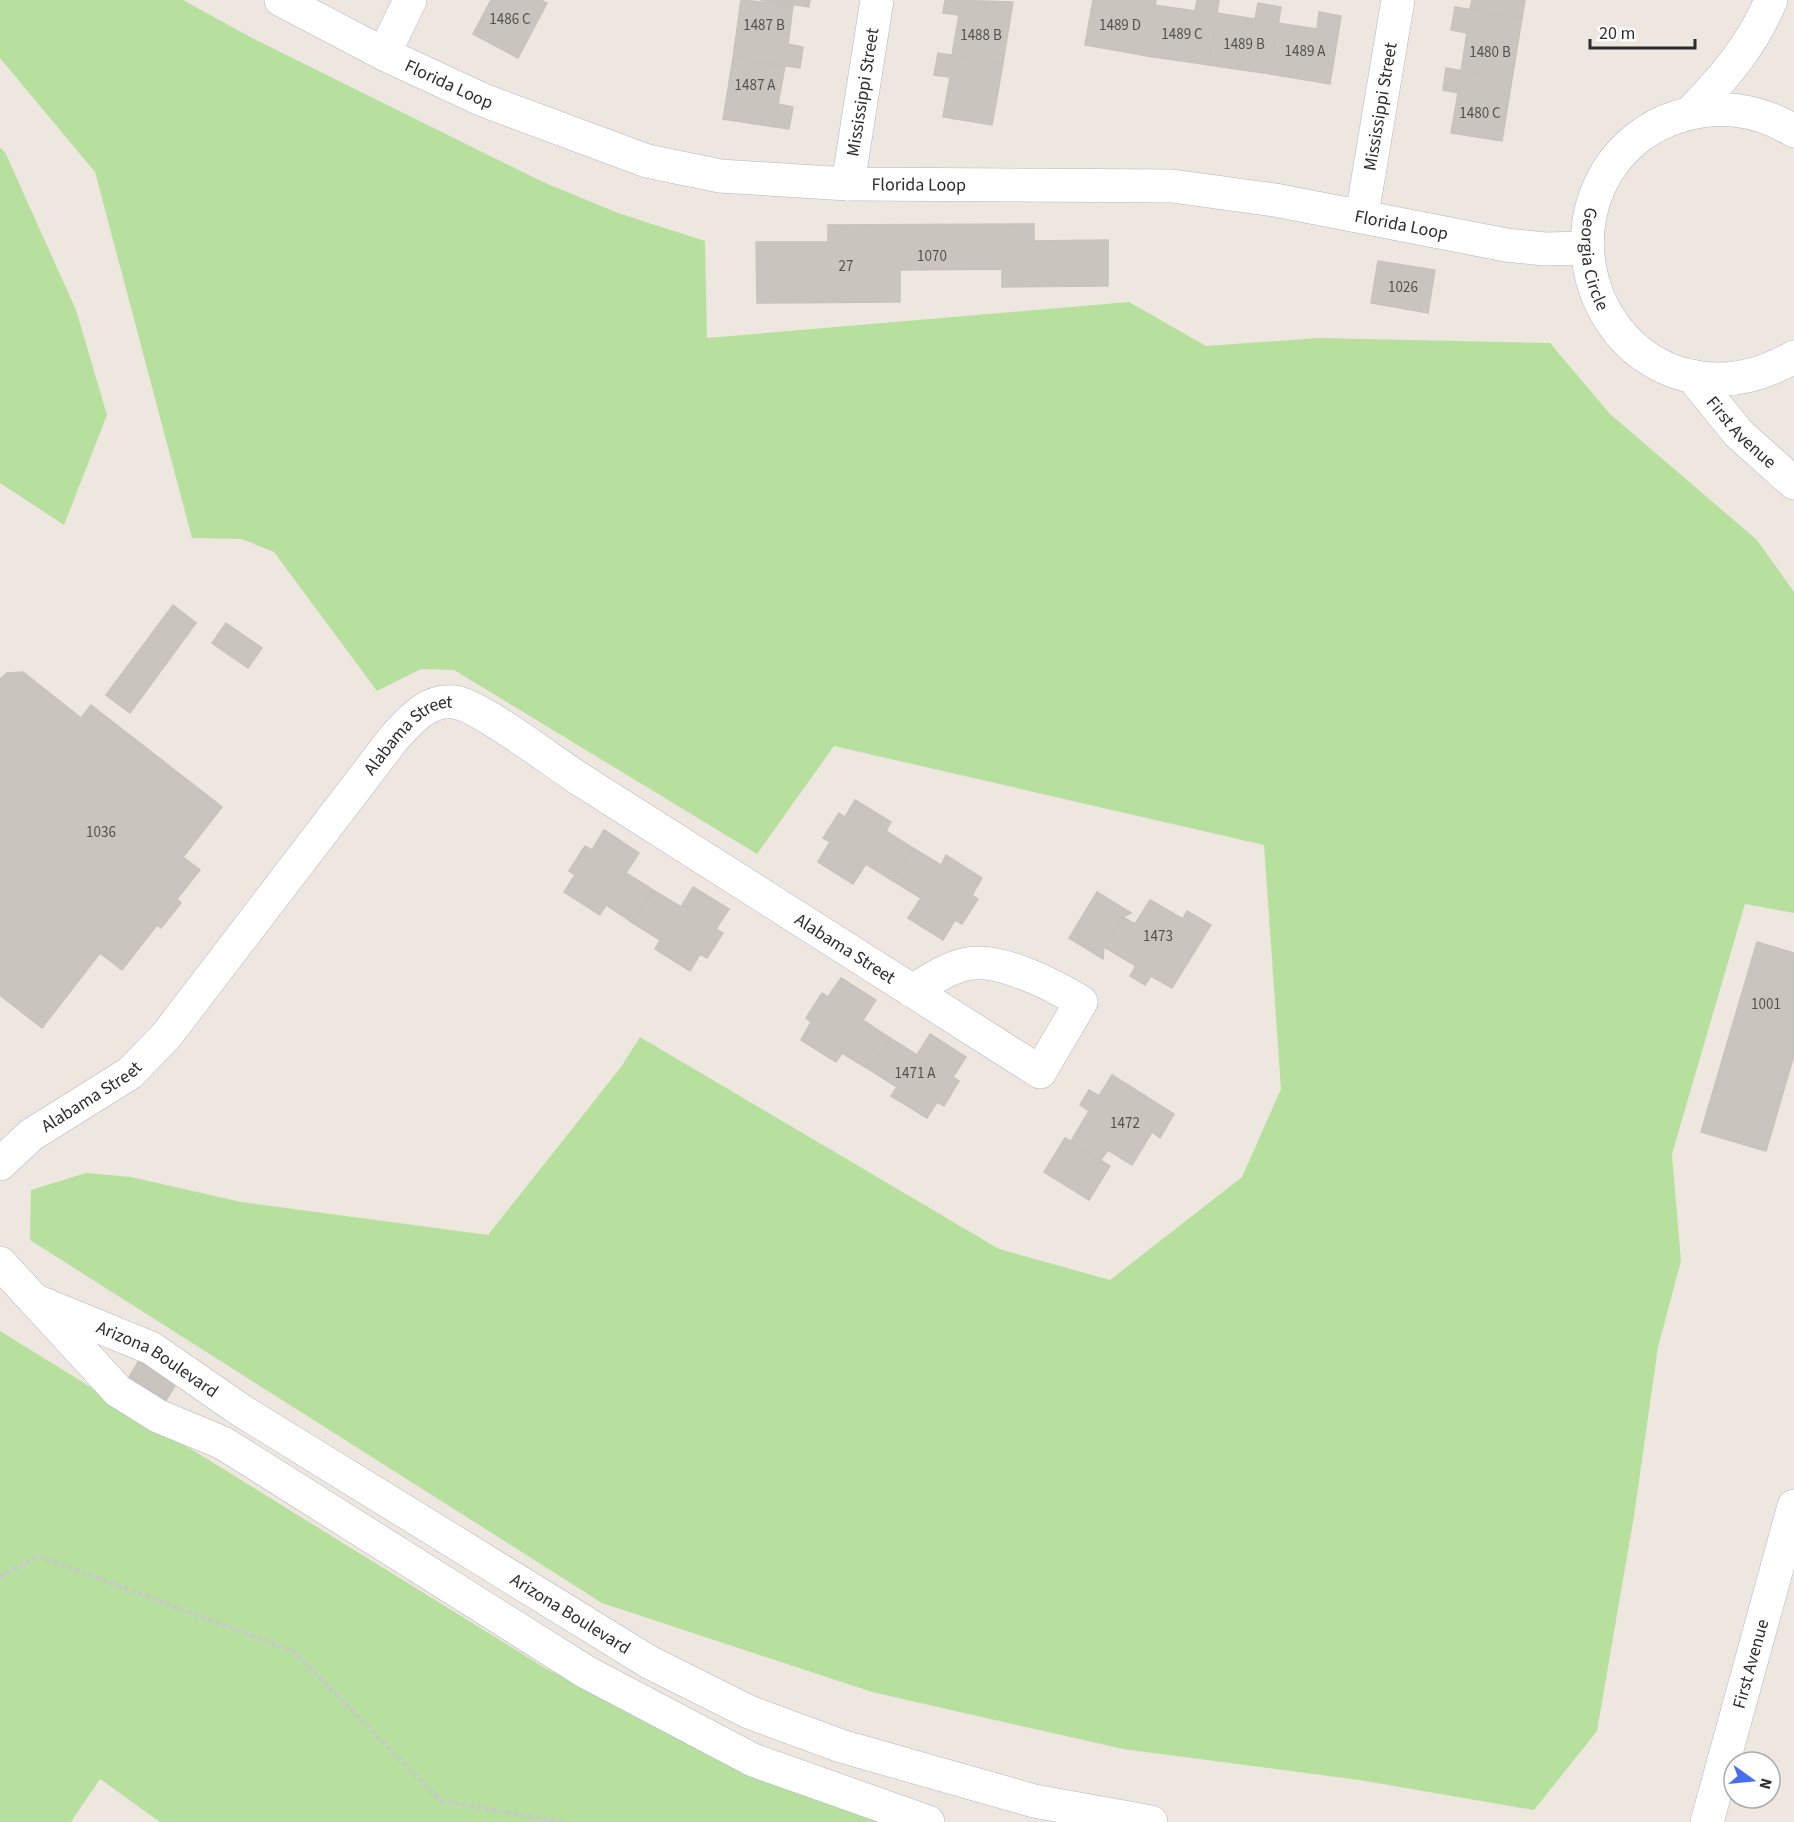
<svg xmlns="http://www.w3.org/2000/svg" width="1794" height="1822" viewBox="0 0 1794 1822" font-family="'Source Sans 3',sans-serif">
<rect width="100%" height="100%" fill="#ede7e0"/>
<!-- green -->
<g fill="#b7e09f">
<polygon points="0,0 183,0 252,38 543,182 618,213 705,241 707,338 1129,302 1206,346 1319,338 1550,343 1610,414 1757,540 1794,592 1794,913 1745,904 1672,1154 1681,1261 1658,1347 1634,1516 1597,1731 1534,1810 1359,1780 1123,1749 872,1692 602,1603 30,1240 31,1190 86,1173 131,1177 241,1202 488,1235 621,1067 640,1037 999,1249 1110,1280 1242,1177 1281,1089 1264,845 834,746 757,854 454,670 421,669 377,691 274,552 242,539 192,538 95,172 0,58"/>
<polygon points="0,148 5,152 76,310 107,415 64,525 0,483"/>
<polygon points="0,1331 545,1668 758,1770 906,1822 160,1822 100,1779 71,1822 0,1822"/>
</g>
<!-- building -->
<g fill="#c9c5be" stroke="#c8c3b9" stroke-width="1.5">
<polygon points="491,0 541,0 547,3 518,58 473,34"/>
<polygon points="741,0 793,5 788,44 803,47 800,68 733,58"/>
<polygon points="761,0 810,0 809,7"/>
<polygon points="945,0 1013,2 1003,63 952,55 959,15 943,13"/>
<polygon points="1093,0 1156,0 1147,56 1085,45"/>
<polygon points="1197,0 1219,0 1209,65 1147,56 1155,5 1195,11"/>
<polygon points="1472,0 1525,0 1522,18 1470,9"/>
<polygon points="1258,3 1281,7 1270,74 1209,65 1217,13 1255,19"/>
<polygon points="1455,7 1522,18 1512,79 1461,71 1467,33 1451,30"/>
<polygon points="1319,12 1341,16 1330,84 1270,74 1278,23 1317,29"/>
<polygon points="938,53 1003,63 992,125 943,117 950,77 934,75"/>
<polygon points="733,58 785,66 778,104 793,107 789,129 723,119"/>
<polygon points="1446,68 1512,79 1502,141 1451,133 1458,93 1443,90"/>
<polygon points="1034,224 1034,241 1108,240 1108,286 1002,287 1002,269 900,270 900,302 757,303 756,242 828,242 828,225"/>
<polygon points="1378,261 1435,270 1428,313 1371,303"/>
<polygon points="173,605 196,623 130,713 106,695"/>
<polygon points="226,623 262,648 248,668 212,643"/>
<polygon points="23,672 81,718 91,705 222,807 183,857 200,870 177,899 181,903 161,928 157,925 122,970 100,953 42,1028 0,995 0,679 7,673"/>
<polygon points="855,800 891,822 886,831 913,848 893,881 866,864 853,884 818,862 830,842 823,838 839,813 845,817"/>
<polygon points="604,830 639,853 626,873 653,890 633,923 606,905 600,915 564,892 575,875 569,871 585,846 592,850"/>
<polygon points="913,848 941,865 946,855 982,878 972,895 978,899 962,924 955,920 943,940 908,918 921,898 893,881"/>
<polygon points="693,887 729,909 716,929 723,933 707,958 700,954 690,971 655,949 660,940 633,923 653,890 681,907"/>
<polygon points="1097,892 1131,913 1123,917 1104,947 1103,959 1069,938"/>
<polygon points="1150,900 1183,919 1187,911 1211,925 1172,988 1151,976 1145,985 1130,976 1136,966 1104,947 1123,917 1135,924"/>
<polygon points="1757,942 1794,953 1794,1055 1766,1151 1701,1132"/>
<polygon points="841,978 876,1000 863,1020 890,1038 870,1070 842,1053 836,1062 801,1040 811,1022 806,1018 822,993 828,997"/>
<polygon points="930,1034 966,1057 953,1077 959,1081 944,1106 937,1102 927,1118 891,1096 897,1087 870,1070 890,1038 917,1055"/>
<polygon points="1112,1075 1174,1114 1160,1138 1152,1132 1132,1165 1108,1150 1100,1161 1070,1143 1089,1111 1080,1105 1089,1090 1099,1096"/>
<polygon points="1065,1138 1110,1166 1089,1200 1044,1172"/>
<polygon points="141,1357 178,1381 165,1402 128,1379"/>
</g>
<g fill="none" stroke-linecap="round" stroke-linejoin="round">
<!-- minor casing -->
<g stroke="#b3b6bf" stroke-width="34">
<g id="minor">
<path id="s1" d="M281 0 384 54 483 100 647 161 720 176 848 184 1172 186 1275 200 1506 245 1545 249 1586 248"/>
<polyline points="384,54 410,0"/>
<path d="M1692 111C1725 76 1752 46 1771 0"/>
<path id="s2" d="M1794 131C1758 109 1717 103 1677 117 1648 126 1623 146 1607 172 1554 260 1614 381 1721 379 1747 379 1771 370 1794 357"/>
<path id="s3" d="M848 184 877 0"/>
<path id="s4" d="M1362 215 1398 0"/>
<path id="s5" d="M1692 376 1739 434 1794 483"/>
<path id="s6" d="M0 1164 31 1135 130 1073 166 1036 394 738C410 721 427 699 454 702 480 705 554 763 581 780 734 878 887 975 1040 1072L1081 1002C1054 985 999 957 967 964 947 968 929 981 912 991"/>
<polyline points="0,1263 118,1391 158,1416 223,1443 586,1672 753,1760 928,1822"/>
<path id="s7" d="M36 1301 151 1348 242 1411 649 1662 749 1712 841 1746 1034 1801 1151 1822"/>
<path id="s8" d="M1707 1822 1794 1506"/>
</g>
</g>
<!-- path -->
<polyline stroke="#c8c8c8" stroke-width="4" stroke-dasharray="4.5 3" stroke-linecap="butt" points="0,1577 38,1556 293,1651 441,1801 563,1822"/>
<!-- minor -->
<use href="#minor" stroke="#fff" stroke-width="33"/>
</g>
<g text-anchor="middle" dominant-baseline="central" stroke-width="6" stroke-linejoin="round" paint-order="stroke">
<!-- number labels -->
<g font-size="15" fill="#535250">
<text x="510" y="19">1486 C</text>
<text x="764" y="25">1487 B</text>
<text x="1120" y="25">1489 D</text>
<text x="1182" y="34">1489 C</text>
<text x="981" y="35">1488 B</text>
<text x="1244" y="44">1489 B</text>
<text x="1305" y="51">1489 A</text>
<text x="1490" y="52">1480 B</text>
<text x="755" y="85">1487 A</text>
<text x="1480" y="113">1480 C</text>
<text x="932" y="256">1070</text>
<text x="846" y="266">27</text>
<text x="1403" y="287">1026</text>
<text x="101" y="832">1036</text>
<text x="1158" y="936">1473</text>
<text x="1766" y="1004">1001</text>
<text x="915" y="1073">1471 A</text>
<text x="1125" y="1123">1472</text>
</g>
<!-- street labels -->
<g font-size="18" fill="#2c2c2c" stroke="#fff">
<text stroke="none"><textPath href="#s1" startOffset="188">Florida Loop</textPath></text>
<text stroke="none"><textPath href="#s3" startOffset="93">Mississippi Street</textPath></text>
<text stroke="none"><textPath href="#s4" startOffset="110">Mississippi Street</textPath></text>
<text stroke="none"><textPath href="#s1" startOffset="674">Florida Loop</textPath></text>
<text stroke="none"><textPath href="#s1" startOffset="1160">Florida Loop</textPath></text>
<text stroke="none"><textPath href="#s2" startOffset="304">Georgia Circle</textPath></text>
<text stroke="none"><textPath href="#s5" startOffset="75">First Avenue</textPath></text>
<text stroke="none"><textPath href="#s6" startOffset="600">Alabama Street</textPath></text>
<text stroke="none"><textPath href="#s6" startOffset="1122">Alabama Street</textPath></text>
<text stroke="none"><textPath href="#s6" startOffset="114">Alabama Street</textPath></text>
<text stroke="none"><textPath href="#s7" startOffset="135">Arizona Boulevard</textPath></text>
<text stroke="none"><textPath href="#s7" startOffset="621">Arizona Boulevard</textPath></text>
<text stroke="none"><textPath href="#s8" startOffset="164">First Avenue</textPath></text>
</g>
</g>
<!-- north arrow -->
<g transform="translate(1752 1780) rotate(105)"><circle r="28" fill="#ffffff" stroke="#ababab" stroke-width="1.5"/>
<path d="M0-4.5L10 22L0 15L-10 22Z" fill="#496df0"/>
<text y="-9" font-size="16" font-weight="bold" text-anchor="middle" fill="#2c2c2c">N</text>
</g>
<!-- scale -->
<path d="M1590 39v9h105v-9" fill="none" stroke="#2c2c2c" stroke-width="3"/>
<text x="1599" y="39" font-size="18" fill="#2c2c2c" stroke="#ffffff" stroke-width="4.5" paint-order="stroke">20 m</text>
</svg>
